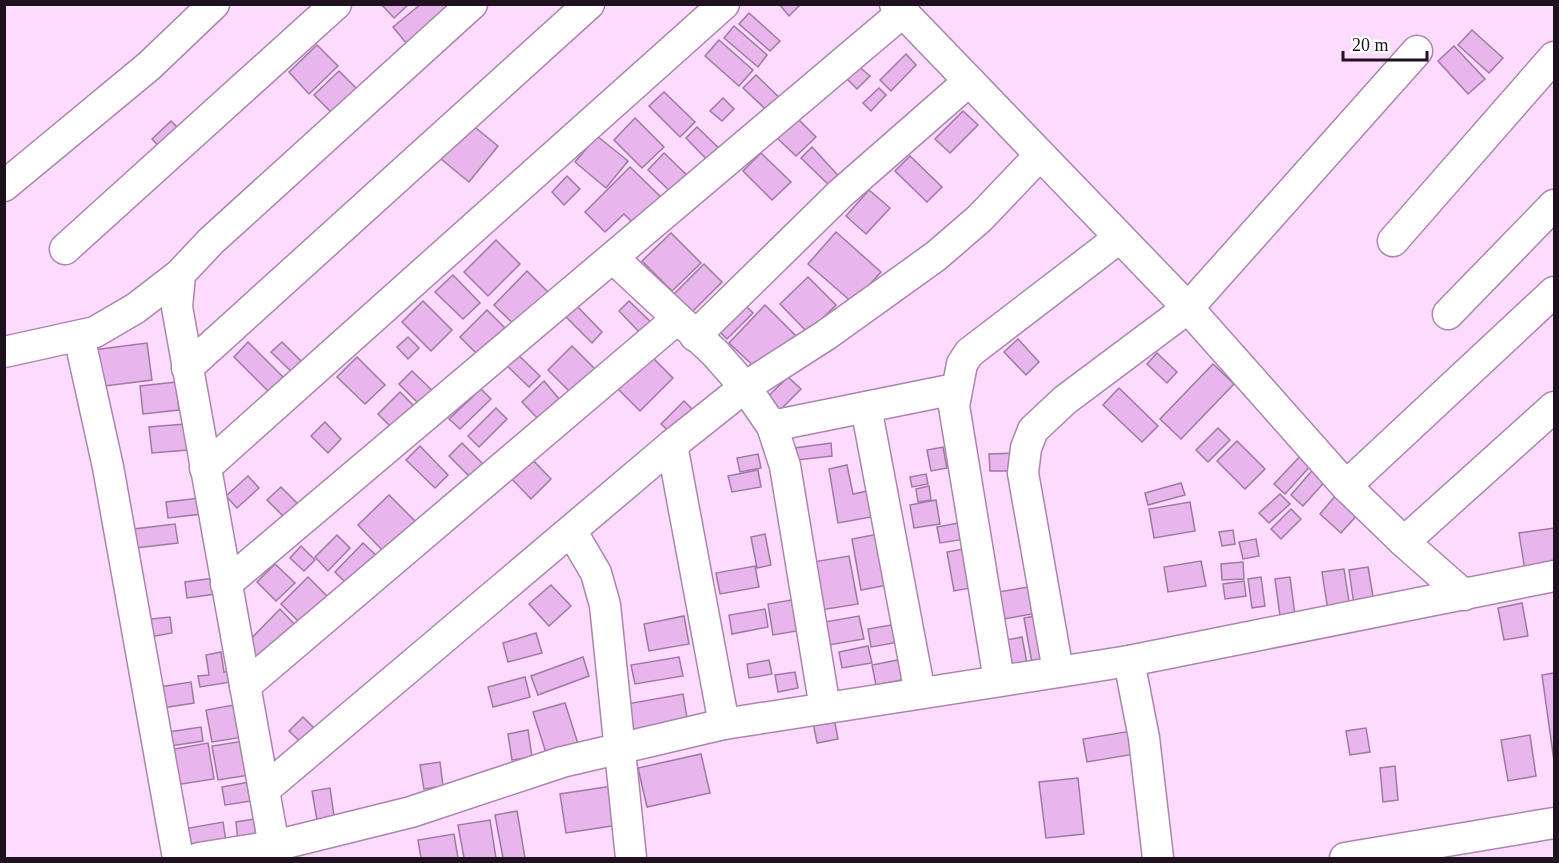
<svg xmlns="http://www.w3.org/2000/svg" width="1559" height="863" viewBox="0 0 1559 863" font-family="'Times New Roman',serif">
<rect width="100%" height="100%" fill="#fcdbfe"/>
<!-- building -->
<g fill="#e8b5ec" stroke="#9e7aa2" stroke-width="1.5">
<polygon points="381,4 409,4 394,18"/>
<polygon points="421,4 466,4 411,49 393,27"/>
<polygon points="779,4 801,4 789,16"/>
<polygon points="749,13 780,41 770,51 739,24"/>
<polygon points="734,26 767,55 758,67 724,38"/>
<polygon points="1472,30 1503,58 1489,73 1458,45"/>
<polygon points="719,40 753,70 739,86 705,56"/>
<polygon points="317,45 338,66 309,94 289,72"/>
<polygon points="1454,46 1485,79 1468,94 1438,61"/>
<polygon points="906,54 916,65 891,91 880,80"/>
<polygon points="856,64 870,76 857,89 844,76"/>
<polygon points="339,71 360,92 335,116 314,95"/>
<polygon points="756,75 786,104 774,117 743,88"/>
<polygon points="879,88 886,95 871,111 863,103"/>
<polygon points="664,92 695,122 680,137 649,106"/>
<polygon points="723,98 734,109 722,121 710,111"/>
<polygon points="963,111 978,125 950,153 935,139"/>
<polygon points="796,117 816,137 796,156 776,137"/>
<polygon points="635,118 664,147 642,168 614,140"/>
<polygon points="171,121 187,137 168,155 152,139"/>
<polygon points="471,124 498,146 469,182 441,159"/>
<polygon points="697,127 725,154 713,166 686,138"/>
<polygon points="597,136 628,161 606,188 575,162"/>
<polygon points="812,147 844,182 835,191 801,158"/>
<polygon points="664,153 694,182 677,198 648,170"/>
<polygon points="761,153 791,182 772,200 743,171"/>
<polygon points="910,156 942,187 927,202 895,171"/>
<polygon points="630,167 663,199 636,226 624,214 605,232 585,212"/>
<polygon points="567,176 580,189 564,205 552,192"/>
<polygon points="869,190 890,208 866,234 846,216"/>
<polygon points="836,232 881,272 853,303 808,264"/>
<polygon points="671,233 701,263 672,291 642,261"/>
<polygon points="496,240 520,264 488,296 464,272"/>
<polygon points="704,264 722,282 692,312 674,294"/>
<polygon points="527,271 554,298 521,331 494,305"/>
<polygon points="453,275 480,303 463,319 435,292"/>
<polygon points="808,277 836,305 808,333 780,304"/>
<polygon points="739,299 753,313 727,339 713,325"/>
<polygon points="423,301 452,330 431,351 402,322"/>
<polygon points="629,301 657,328 646,339 619,311"/>
<polygon points="576,305 602,332 592,343 565,316"/>
<polygon points="765,305 798,338 759,371 729,343"/>
<polygon points="487,310 512,335 485,362 460,337"/>
<polygon points="408,337 419,348 408,359 397,347"/>
<polygon points="1018,339 1039,362 1026,375 1004,352"/>
<polygon points="248,342 287,381 272,395 234,357"/>
<polygon points="282,342 305,365 295,375 271,352"/>
<polygon points="147,343 152,380 97,387 93,350"/>
<polygon points="572,346 599,373 575,397 548,370"/>
<polygon points="512,349 540,376 529,387 501,360"/>
<polygon points="647,352 673,378 640,411 614,385"/>
<polygon points="1157,353 1177,372 1167,383 1147,364"/>
<polygon points="357,357 385,385 365,404 337,377"/>
<polygon points="1213,364 1234,384 1181,439 1160,419"/>
<polygon points="412,371 440,398 427,412 399,384"/>
<polygon points="788,377 801,389 772,418 759,405"/>
<polygon points="544,381 565,406 543,424 522,402"/>
<polygon points="176,382 179,410 143,414 140,386"/>
<polygon points="1119,388 1158,426 1142,442 1103,405"/>
<polygon points="481,389 491,399 460,429 449,419"/>
<polygon points="400,392 421,413 399,435 378,414"/>
<polygon points="684,401 696,413 674,436 661,424"/>
<polygon points="496,408 507,419 479,447 468,436"/>
<polygon points="325,422 341,439 328,453 311,436"/>
<polygon points="185,424 188,450 152,453 149,427"/>
<polygon points="1218,428 1230,440 1208,462 1196,450"/>
<polygon points="1237,441 1265,469 1245,489 1217,461"/>
<polygon points="462,443 487,468 474,481 449,456"/>
<polygon points="831,443 832,456 788,461 787,449"/>
<polygon points="420,446 448,475 435,488 406,460"/>
<polygon points="943,447 947,468 931,471 927,450"/>
<polygon points="1017,453 1018,471 990,471 989,454"/>
<polygon points="1303,453 1313,463 1285,494 1274,484"/>
<polygon points="527,454 551,479 531,499 507,474"/>
<polygon points="758,454 761,468 740,472 737,458"/>
<polygon points="847,465 853,494 872,490 877,516 838,523 829,469"/>
<polygon points="1316,466 1329,477 1303,506 1291,495"/>
<polygon points="758,470 761,487 732,492 728,476"/>
<polygon points="926,474 928,484 912,487 910,477"/>
<polygon points="248,476 259,488 237,508 226,496"/>
<polygon points="1181,483 1185,495 1148,505 1145,493"/>
<polygon points="929,486 931,500 918,502 916,489"/>
<polygon points="281,487 300,506 287,520 267,500"/>
<polygon points="1280,494 1290,504 1269,523 1259,513"/>
<polygon points="389,495 417,523 386,554 358,525"/>
<polygon points="1336,495 1358,514 1341,533 1320,514"/>
<polygon points="200,498 202,514 168,518 166,502"/>
<polygon points="936,500 940,524 914,528 910,505"/>
<polygon points="1190,502 1195,531 1154,538 1149,509"/>
<polygon points="1291,509 1301,519 1281,539 1271,529"/>
<polygon points="968,521 972,538 940,543 937,527"/>
<polygon points="175,524 178,543 127,549 125,530"/>
<polygon points="1554,528 1554,573 1526,577 1519,533"/>
<polygon points="1233,530 1235,544 1222,546 1219,532"/>
<polygon points="884,533 893,584 861,590 852,539"/>
<polygon points="765,534 771,565 757,568 751,537"/>
<polygon points="337,535 350,548 328,571 315,557"/>
<polygon points="1256,539 1259,556 1243,559 1239,542"/>
<polygon points="363,543 379,558 350,587 335,572"/>
<polygon points="301,546 315,560 304,571 290,558"/>
<polygon points="974,547 981,586 954,591 947,552"/>
<polygon points="849,556 858,604 821,610 813,562"/>
<polygon points="1201,561 1206,586 1168,592 1164,567"/>
<polygon points="1243,562 1244,579 1222,580 1221,564"/>
<polygon points="275,564 295,583 276,601 257,582"/>
<polygon points="755,566 759,587 720,594 716,573"/>
<polygon points="1368,567 1374,602 1354,605 1349,570"/>
<polygon points="1344,569 1350,608 1328,611 1322,572"/>
<polygon points="308,577 328,597 301,624 281,604"/>
<polygon points="1261,577 1265,606 1252,608 1248,579"/>
<polygon points="1290,577 1295,615 1280,616 1275,579"/>
<polygon points="214,578 216,594 187,598 185,582"/>
<polygon points="1244,581 1246,596 1225,599 1223,584"/>
<polygon points="551,585 571,606 549,626 529,604"/>
<polygon points="1034,586 1038,613 998,620 992,593"/>
<polygon points="797,599 803,630 773,635 768,604"/>
<polygon points="1522,603 1528,636 1504,640 1498,608"/>
<polygon points="280,609 299,629 261,667 242,648"/>
<polygon points="765,609 768,627 732,634 729,615"/>
<polygon points="1040,615 1048,660 1032,663 1024,618"/>
<polygon points="684,616 689,644 649,651 644,624"/>
<polygon points="859,616 864,639 823,646 819,623"/>
<polygon points="170,617 172,633 144,638 142,620"/>
<polygon points="902,623 905,641 871,647 868,629"/>
<polygon points="536,633 542,653 508,662 503,643"/>
<polygon points="1022,637 1027,663 1006,666 1001,641"/>
<polygon points="868,646 872,663 842,668 839,652"/>
<polygon points="221,652 224,672 235,670 237,681 200,687 198,676 209,675 206,655"/>
<polygon points="583,657 589,676 538,695 531,676"/>
<polygon points="679,657 683,676 635,684 631,665"/>
<polygon points="908,658 912,678 876,685 872,665"/>
<polygon points="769,660 772,674 749,678 747,664"/>
<polygon points="795,672 798,688 778,692 775,675"/>
<polygon points="1554,673 1554,761 1542,675"/>
<polygon points="525,677 530,697 493,707 488,687"/>
<polygon points="191,682 194,703 156,709 153,688"/>
<polygon points="683,694 689,730 634,741 627,704"/>
<polygon points="245,703 250,736 212,742 206,710"/>
<polygon points="565,703 579,747 547,756 533,712"/>
<polygon points="303,717 323,737 309,750 289,731"/>
<polygon points="834,718 838,739 817,743 813,722"/>
<polygon points="201,727 203,741 164,747 162,733"/>
<polygon points="1366,728 1370,752 1350,755 1346,731"/>
<polygon points="528,730 532,757 512,760 508,734"/>
<polygon points="1131,731 1135,754 1087,762 1083,739"/>
<polygon points="1530,735 1536,776 1508,781 1501,740"/>
<polygon points="250,740 256,774 218,780 212,746"/>
<polygon points="208,743 214,779 169,786 163,751"/>
<polygon points="701,754 710,793 647,807 638,768"/>
<polygon points="440,762 443,786 424,789 420,765"/>
<polygon points="1395,766 1398,800 1383,802 1380,768"/>
<polygon points="1078,778 1084,834 1046,838 1039,782"/>
<polygon points="255,781 258,800 225,805 222,787"/>
<polygon points="612,786 618,825 566,833 560,794"/>
<polygon points="330,788 335,823 318,826 312,791"/>
<polygon points="517,811 525,858 503,858 495,815"/>
<polygon points="261,818 264,835 238,840 236,822"/>
<polygon points="490,820 496,858 464,858 458,825"/>
<polygon points="223,822 226,842 182,850 178,830"/>
<polygon points="454,834 458,858 421,858 418,840"/>
</g>
<g fill="none" stroke-linecap="round" stroke-linejoin="round">
<!-- street casing -->
<g stroke="#ab85ae" stroke-width="33">
<g id="street">
<polyline points="895,4 1188,308 1346,486 1404,542 1464,595"/>
<polyline points="4,186 149,66 214,4"/>
<polyline points="1393,241 1554,57"/>
<polyline points="65,249 336,4"/>
<polyline points="613,258 715,353 745,387 772,426 785,466 825,708"/>
<polyline points="1448,314 1554,205"/>
<polyline points="79,336 108,467 178,858"/>
<polyline points="695,336 840,194 969,81"/>
<polyline points="4,352 95,332 136,308 180,274"/>
<polyline points="187,368 589,4"/>
<polyline points="866,407 920,693"/>
<polyline points="772,426 955,389"/>
<polyline points="672,445 724,724"/>
<polyline points="205,468 724,4"/>
<polyline points="1346,486 1554,292"/>
<polyline points="572,532 596,573 605,605 631,858"/>
<polyline points="1404,542 1554,407"/>
<polyline points="226,584 903,12"/>
<polyline points="1129,661 1144,738 1158,858"/>
<polyline points="1058,671 1023,473 1026,448 1033,430 1065,400 1188,308 1417,51"/>
<polyline points="999,680 954,406 962,364 969,353 1119,238"/>
<polyline points="245,686 677,319"/>
<polyline points="264,790 672,445 745,387 826,335 936,256 980,218 1039,156"/>
<polyline points="274,846 177,307 180,274 211,241 472,4"/>
<polyline points="199,858 274,846 411,812 562,762 724,724 1129,661 1554,576"/>
<polyline points="1345,858 1554,823"/>
</g>
</g>
<!-- street -->
<use href="#street" stroke="#fff" stroke-width="30"/>
</g>
<!-- border -->
<rect width="1559" height="863" fill="none" stroke="#1f1120" stroke-width="12"/>
<!-- scale -->
<path d="M1343 51v9h84v-9" fill="none" stroke="#1f1120" stroke-width="3"/>
<text x="1352" y="51" font-size="18" fill="#1f1120" stroke="#ffffff" stroke-width="4.5" paint-order="stroke">20 m</text>
</svg>
